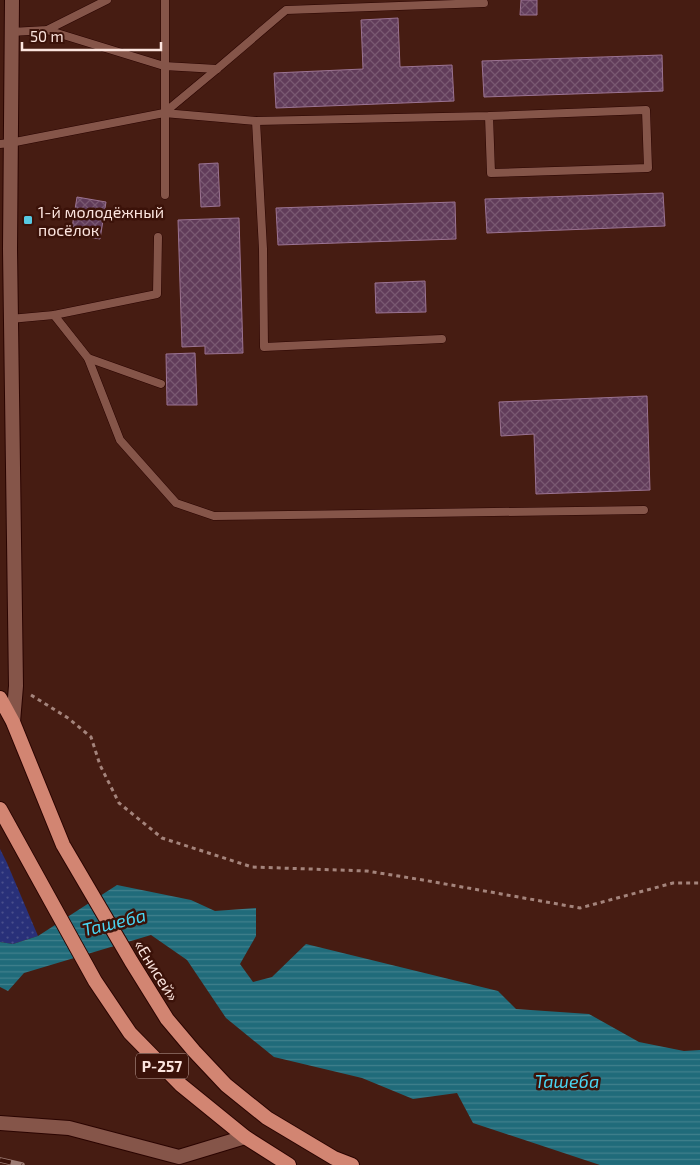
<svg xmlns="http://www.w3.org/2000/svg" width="700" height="1165" viewBox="0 0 700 1165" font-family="'Exo 2',sans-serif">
<defs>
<pattern id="grass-dots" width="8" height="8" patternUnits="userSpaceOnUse" patternTransform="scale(1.25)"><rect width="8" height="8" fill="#293079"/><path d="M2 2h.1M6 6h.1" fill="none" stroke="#494e8c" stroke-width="1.8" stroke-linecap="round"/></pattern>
<pattern id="water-rules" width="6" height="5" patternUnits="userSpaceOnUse" patternTransform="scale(1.25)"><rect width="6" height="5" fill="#206b7a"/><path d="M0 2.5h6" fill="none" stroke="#41808c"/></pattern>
<pattern id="building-cross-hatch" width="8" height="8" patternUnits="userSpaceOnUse" patternTransform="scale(1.25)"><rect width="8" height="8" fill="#613c5a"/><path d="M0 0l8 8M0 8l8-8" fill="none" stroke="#795871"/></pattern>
</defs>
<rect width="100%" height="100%" fill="#461c12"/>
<!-- grass -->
<polygon fill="url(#grass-dots)" points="0,849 7,863 38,936 13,944 0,942"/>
<!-- water -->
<polygon fill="url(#water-rules)" points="117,885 191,900 215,911 256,908 256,936 240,964 253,982 272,977 306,944 498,991 516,1009 589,1014 639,1042 684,1051 700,1050 700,1165 600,1165 473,1123 457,1093 413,1099 362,1078 274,1057 226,1018 187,960 151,935 24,973 8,991 0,987 0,942 13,944 38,936"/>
<!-- building -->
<g fill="url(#building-cross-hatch)" stroke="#9b7392">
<polygon points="521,0 537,0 537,15 520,15"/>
<polygon points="398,18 400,67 452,65 454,101 276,108 274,73 363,69 361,20"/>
<polygon points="662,55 663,91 484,97 482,61"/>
<polygon points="218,163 220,206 201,207 199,164"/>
<polygon points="663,193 665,226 487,233 485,199"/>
<polygon points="77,197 106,202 100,239 71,234"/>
<polygon points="455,202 456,239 278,245 276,208"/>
<polygon points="239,218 243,353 205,354 205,346 182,347 178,220"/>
<polygon points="425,281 426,312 376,313 375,283"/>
<polygon points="195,353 197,405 167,405 166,354"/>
<polygon points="647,396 650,490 536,494 534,434 501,436 499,402"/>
</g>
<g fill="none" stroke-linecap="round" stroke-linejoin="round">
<!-- service casing -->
<g stroke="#2a0400" stroke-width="9">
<g id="service">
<polyline points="47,30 164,66 217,69"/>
<polyline points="11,32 47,30 107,0"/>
<polyline points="164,113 217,69 286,10 484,3"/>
<polyline points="256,121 263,249 264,347 442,339"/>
<polyline points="0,144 10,143 164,113 256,121 489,116 646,110 648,168 491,173 489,116"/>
<polyline points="165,195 165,0"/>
<polyline points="54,315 88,358 161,384"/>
<polyline points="10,319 54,315 157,294 158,237"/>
<polyline points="88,358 120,440 176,503 214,516 644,510"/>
</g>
</g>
<!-- minor casing -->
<g stroke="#2a0400" stroke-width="16">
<polyline id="minor" points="0,1123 69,1128 179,1157 245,1137"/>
</g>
<!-- tertiary casing -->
<g stroke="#2a0400" stroke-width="16">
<polyline id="tertiary" points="12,0 10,249 16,686 13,722"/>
</g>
<!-- trunk casing -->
<g stroke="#2a0400" stroke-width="16">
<g id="trunk">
<polyline points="0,698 13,722 63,845 131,961 167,1019 194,1051 226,1085 267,1118 334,1158 352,1165"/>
<polyline points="0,809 95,981 130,1033 181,1085 245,1137 289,1165"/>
</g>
</g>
<!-- path -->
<polyline stroke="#a4847c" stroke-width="3" stroke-dasharray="4 4" stroke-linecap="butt" points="31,695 68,718 91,737 100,765 119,803 162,838 252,867 367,871 423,880 580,908 673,883 700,883"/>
<!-- service -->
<use href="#service" stroke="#855549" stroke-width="8"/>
<!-- minor -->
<use href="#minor" stroke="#855549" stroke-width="14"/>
<!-- tertiary -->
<use href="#tertiary" stroke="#855549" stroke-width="14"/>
<!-- trunk -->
<use href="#trunk" stroke="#d28572" stroke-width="14"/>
<!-- rail casing -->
<g stroke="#9d7c74" stroke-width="5.5">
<polyline id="rail" points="0,1160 22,1165"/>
</g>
<!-- rail -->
<use href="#rail" stroke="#3b1209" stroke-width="4" stroke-dasharray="11" stroke-linecap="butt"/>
</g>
<!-- markers -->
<rect fill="#57c9e2" stroke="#3b1209" stroke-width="2" x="23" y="215" width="10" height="10" rx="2.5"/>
<g text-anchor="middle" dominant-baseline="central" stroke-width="5" stroke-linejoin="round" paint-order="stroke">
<!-- shield labels -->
<rect fill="#3b1209" stroke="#c2a69f" stroke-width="1" x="136" y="1053.5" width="52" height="25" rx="4"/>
<g font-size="15" font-weight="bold" fill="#fce5df">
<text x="162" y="1066">Р-257</text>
</g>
<!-- poi labels -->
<g font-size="16" fill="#fce5df" stroke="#3b1209" text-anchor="start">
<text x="38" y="211">1-й молодёжный<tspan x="38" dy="18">посёлок</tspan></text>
</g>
<!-- street labels -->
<g font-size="16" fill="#fce5df" stroke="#3b1209">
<text transform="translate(157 970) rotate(58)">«Енисей»</text>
</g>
<!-- water labels -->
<g font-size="18" font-style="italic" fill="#49d5f2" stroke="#3b1209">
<text transform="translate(114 922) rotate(-14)">Ташеба</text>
<text x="567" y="1081">Ташеба</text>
</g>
</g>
<!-- scale -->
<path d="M22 42v8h139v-8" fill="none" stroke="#fce5df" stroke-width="2.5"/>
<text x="30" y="42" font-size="15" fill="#fce5df" stroke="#3b1209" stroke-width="4" paint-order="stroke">50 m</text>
</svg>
